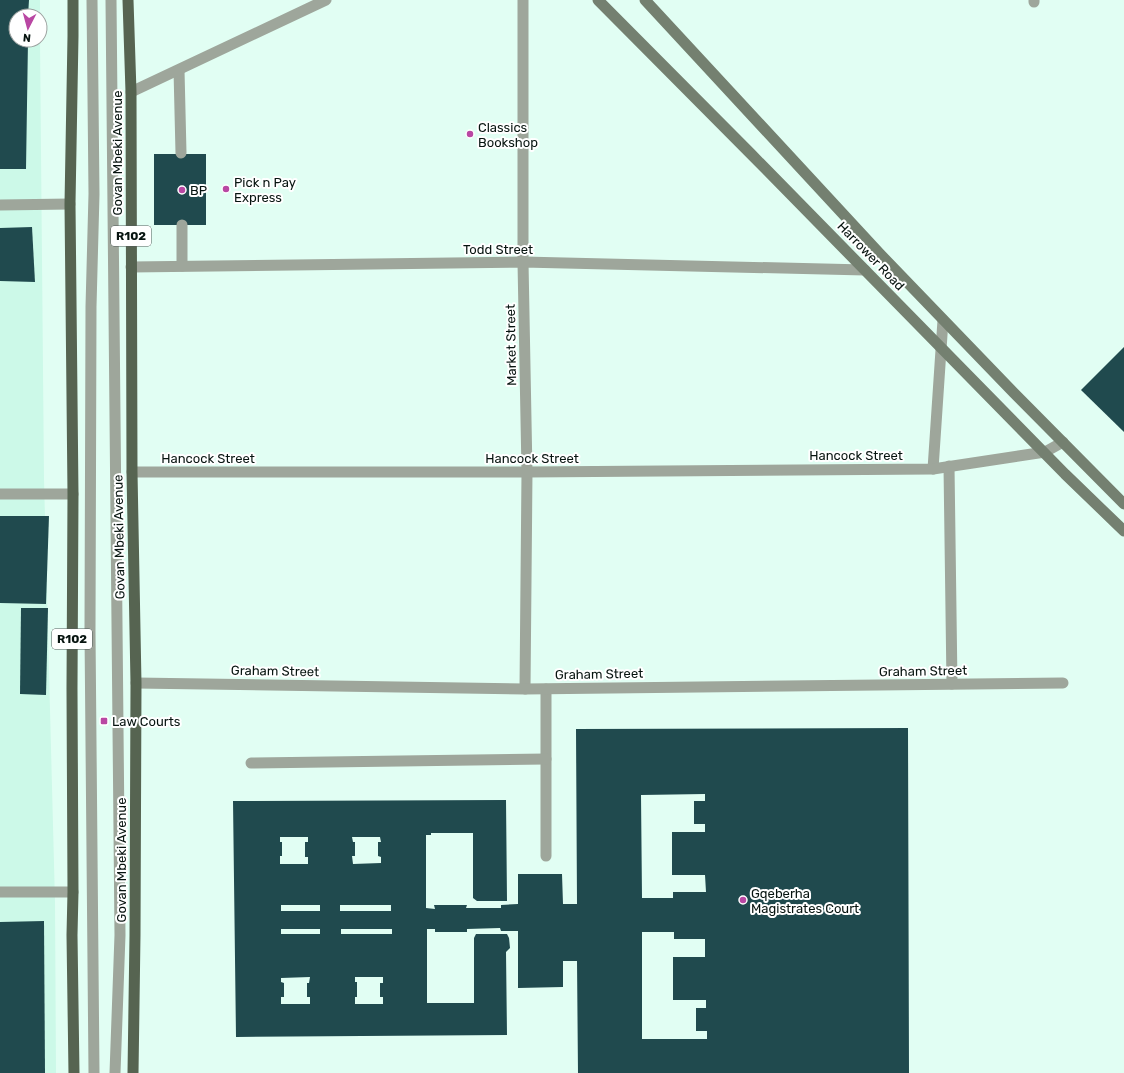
<svg xmlns="http://www.w3.org/2000/svg" width="1124" height="1073" viewBox="0 0 1124 1073" font-family="Rubik,sans-serif">
<rect width="100%" height="100%" fill="#e1fef3"/>
<!-- built -->
<polygon fill="#ccf9e8" points="0,0 40,0 40,16 16,16 16,40 40,40 44,479 55,902 56,1073 0,1073"/>
<!-- building -->
<g fill="#204a4e" fill-rule="evenodd">
<polygon points="0,0 29,0 28,16 16,16 16,40 28,40 26,169 0,169"/>
<rect x="154" y="154" width="52" height="71"/>
<polygon points="32,227 35,282 0,281 0,228"/>
<polygon points="1124,347 1124,432 1081,390"/>
<polygon points="0,516 49,516 46,604 0,603"/>
<polygon points="21,608 48,608 46,695 20,694"/>
<path d="M908 728 909 1073H578L577 961H563V987L518 988V931H501L500 928 467 929V932H435V929H427V1003H474V938L476 934H507L509 938 510 948 506 952 507 1035 236 1037 233 801 506 800 507 901H477L473 898V833H431V835H426V908L435 909 434 905H467L466 908H501V905L518 904V874H562L563 904H577L576 729ZM705 794V801H694V824H705V832H672V875H705L706 892H673V898H642L641 795ZM280 837H308V842H305V857H308V864H280V856H282V842H280ZM352 837H380L381 842H378V856L381 857V863L353 864 352 856H355V842H353ZM281 905H320V911H281ZM340 905H391V911H340ZM281 929H320V934H281ZM341 929H392V934H341ZM642 932H674V939H705V957H673V1000H706V1008H696V1031H707V1039H642ZM310 977 309 983H307V997H310V1004H281V997H284V983L281 982V978ZM355 977H383V983H380V997H383V1004H355V997H357V982H355Z"/>
<polygon points="44,921 45,1073 0,1073 0,922"/>
</g>
<g fill="none" stroke-linecap="round" stroke-linejoin="round">
<!-- service -->
<g stroke="#9ea69b" stroke-width="11">
<polyline points="92,0 94,194 91,307 90,632 94,1073"/>
<polyline points="111,0 120,935 115,1073"/>
<polyline points="1034,2 1034,0"/>
<polyline points="179,70 181,153"/>
<polyline points="182,225 182,266"/>
<polyline points="949,466 952,684"/>
<polyline points="546,689 546,856"/>
<polyline points="251,763 546,759"/>
</g>
<!-- minor -->
<g stroke="#9ea69b" stroke-width="11">
<polyline points="523,0 523,262 527,472 525,689"/>
<polyline points="131,92 326,0"/>
<polyline points="0,205 70,204"/>
<polyline points="131,267 523,262 865,270"/>
<polyline points="933,469 943,320"/>
<polyline points="132,472 527,472 933,469 1045,452 1063,442"/>
<polyline points="0,494 73,494"/>
<polyline points="136,683 525,689 1063,683"/>
</g>
<!-- tertiary -->
<polyline stroke="#9ea69b" stroke-width="11" points="0,892 73,892"/>
<!-- secondary -->
<g stroke="#748070" stroke-width="11">
<polyline points="598,0 751,154 1065,474 1124,531"/>
<polyline points="645,0 880,254 1014,393 1124,504"/>
</g>
<!-- primary -->
<g stroke="#566451" stroke-width="11">
<polyline points="73,0 73,36 70,204 73,494 72,689 73,892 72,935 74,1073"/>
<polyline points="128,0 131,92 132,472 136,683 135,935 133,1073"/>
</g>
</g>
<!-- markers -->
<g fill="#b947a3" stroke="#fff" stroke-width="1.5">
<circle cx="470" cy="134" r="4"/>
<circle cx="226" cy="189" r="4"/>
<circle cx="182" cy="190" r="4"/>
<rect x="100" y="717" width="8" height="8" rx="2"/>
<circle cx="743" cy="900" r="4"/>
</g>
<g text-anchor="middle" dominant-baseline="central" stroke-width="4" stroke-linejoin="round" paint-order="stroke">
<!-- shield labels -->
<g fill="#fff" stroke="#515a58" stroke-width="1">
<rect x="111" y="226" width="40" height="20" rx="3"/>
<rect x="52" y="629" width="40" height="20" rx="3"/>
</g>
<g font-size="12" font-weight="bold" fill="#071410">
<text x="131" y="236">R102</text>
<text x="72" y="639">R102</text>
</g>
<!-- poi labels -->
<g font-size="13" fill="#071410" stroke="#fff" text-anchor="start">
<text x="478" y="127">Classics<tspan x="478" dy="15">Bookshop</tspan></text>
<text x="234" y="182">Pick n Pay<tspan x="234" dy="15">Express</tspan></text>
<text x="190" y="190">BP</text>
<text x="112" y="721">Law Courts</text>
<text x="751" y="893">Gqeberha<tspan x="751" dy="15">Magistrates Court</tspan></text>
</g>
<!-- street labels -->
<g font-size="13" fill="#071410" stroke="#fff">
<text transform="translate(117 153) rotate(-90)">Govan Mbeki Avenue</text>
<text x="498" y="249">Todd Street</text>
<text transform="translate(871 256) rotate(46)">Harrower Road</text>
<text transform="translate(511 345) rotate(-91)">Market Street</text>
<text x="856" y="455">Hancock Street</text>
<text x="208" y="458">Hancock Street</text>
<text x="532" y="458">Hancock Street</text>
<text transform="translate(119 537) rotate(-91)">Govan Mbeki Avenue</text>
<text transform="translate(275 671) rotate(1)">Graham Street</text>
<text transform="translate(923 671) rotate(-1)">Graham Street</text>
<text transform="translate(599 674) rotate(-1)">Graham Street</text>
<text transform="translate(121 860) rotate(-90)">Govan Mbeki Avenue</text>
</g>
</g>
<!-- north arrow -->
<g transform="translate(28 28) rotate(186)"><circle r="19" fill="#ffffff" stroke="#9ca19f"/>
<path d="M0-3L7 15L0 10L-7 15Z" fill="#b947a3"/>
<text y="-6" font-size="11" font-weight="bold" text-anchor="middle" fill="#071410">N</text>
</g>
</svg>
